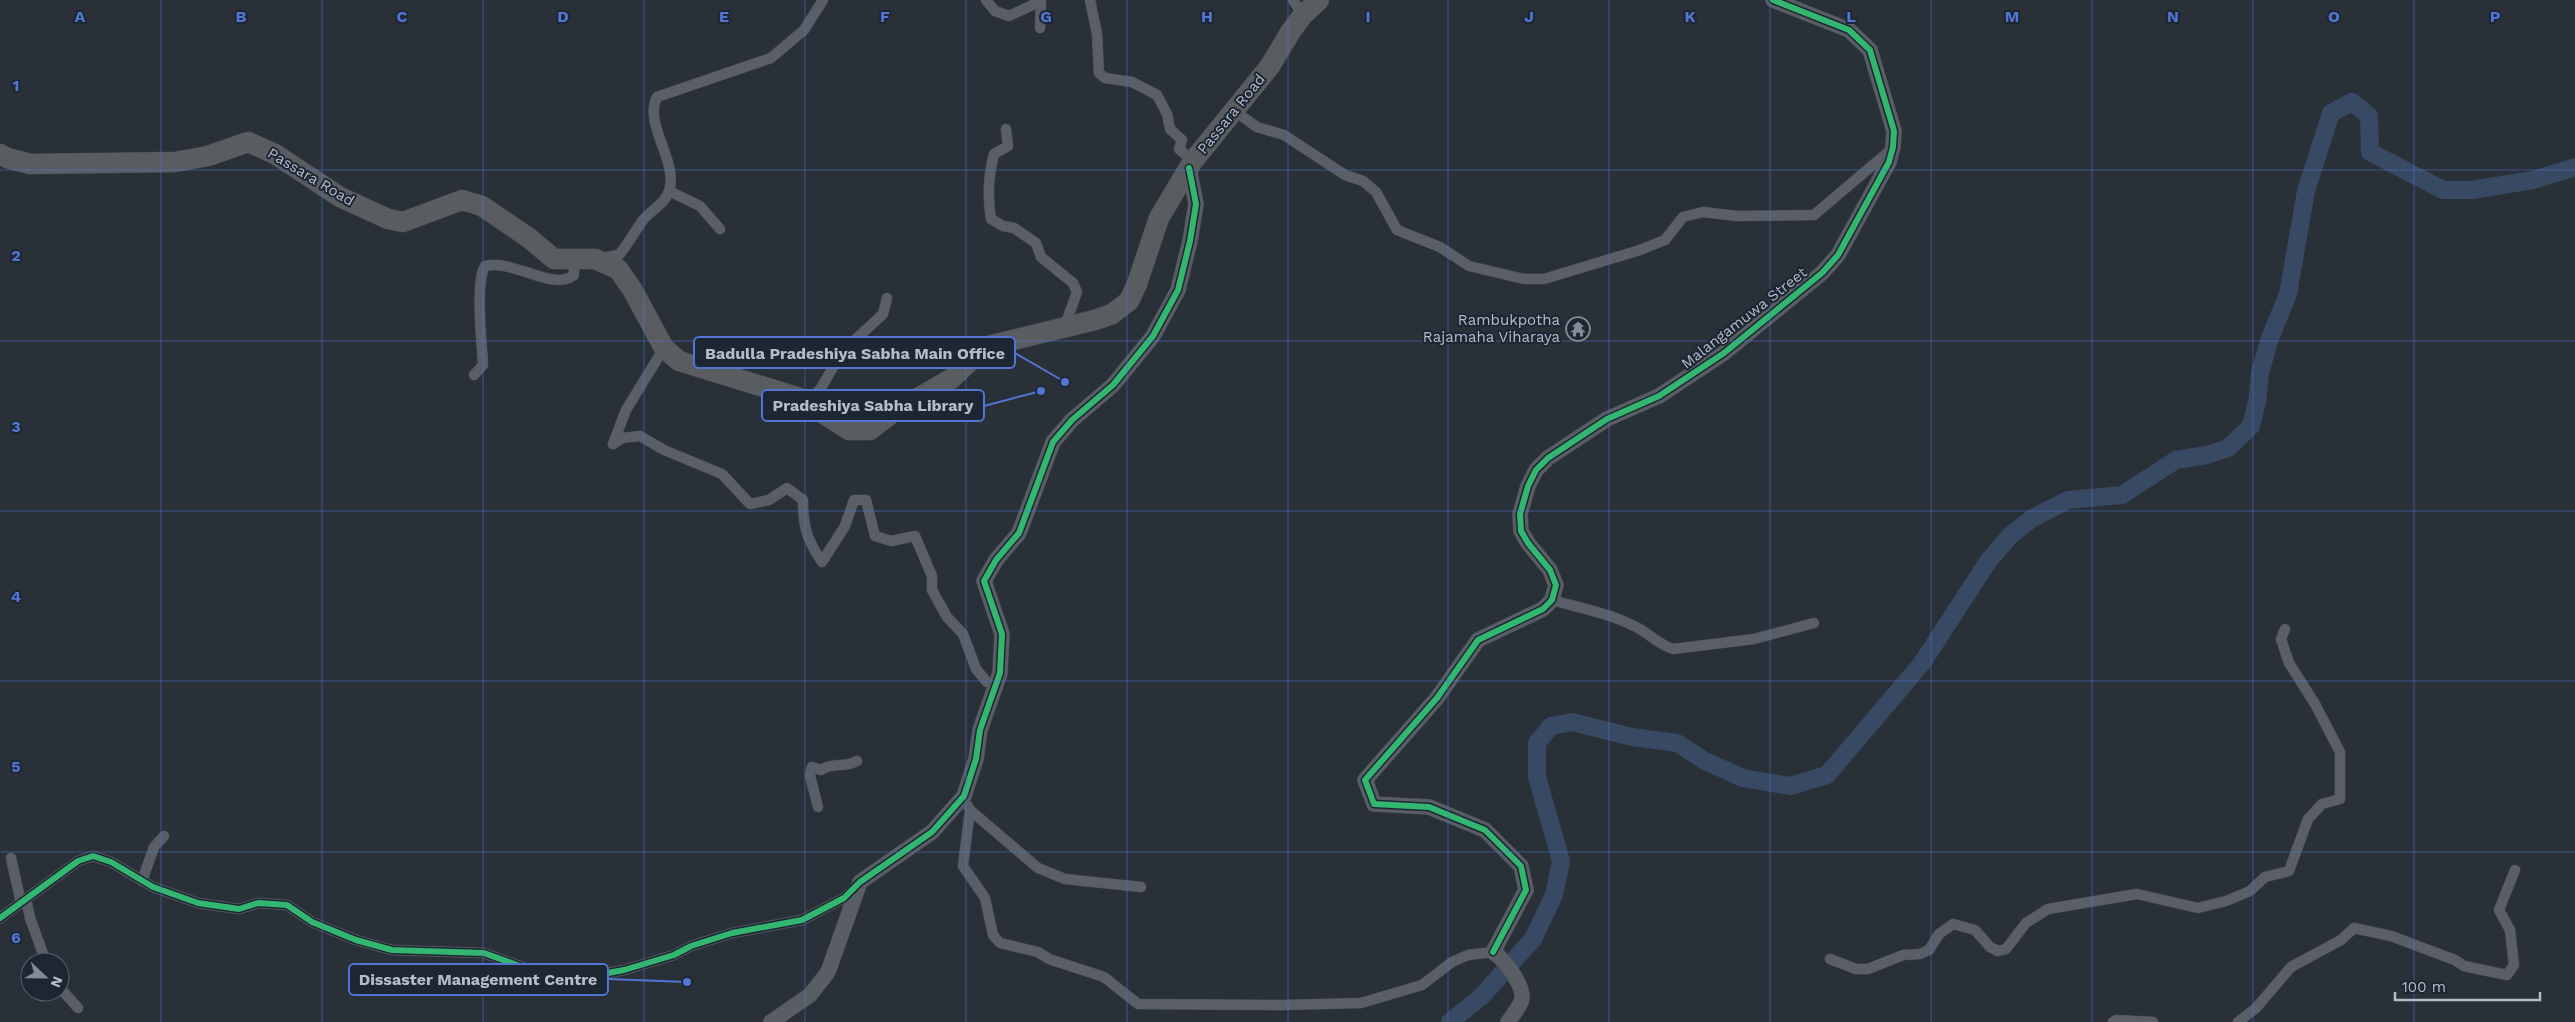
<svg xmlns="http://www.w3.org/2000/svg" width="2575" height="1022" viewBox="0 0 2575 1022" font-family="'Work Sans',sans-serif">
<rect width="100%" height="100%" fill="#2a3038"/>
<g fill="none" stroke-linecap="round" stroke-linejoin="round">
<!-- river -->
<polyline stroke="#384963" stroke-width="18" points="1450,1022 1482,996 1533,939 1554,895 1561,861 1537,777 1537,743 1551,726 1572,722 1632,737 1677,743 1705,761 1743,778 1790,786 1827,775 1922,663 1989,560 2011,535 2031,519 2068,500 2122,495 2176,460 2207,455 2228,448 2251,426 2257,402 2260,373 2270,338 2288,294 2306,191 2331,113 2352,102 2369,116 2370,152 2443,190 2472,190 2533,180 2575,167"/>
<!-- street casing -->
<g stroke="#484c53" stroke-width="11">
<g id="street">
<polyline points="986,0 995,11 1009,16 1041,1 1040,28"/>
<polyline points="1090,0 1097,34 1099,73 1105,78 1132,82 1157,95 1167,114 1170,129 1182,140 1179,149 1193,161"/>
<polyline points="1293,0 1303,15"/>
<polyline points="1233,110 1257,127 1284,135 1345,175 1363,181 1376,192 1397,230 1440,247 1469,266 1524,279 1544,279 1640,250 1665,240 1683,217 1703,212 1737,216 1814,215 1893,148"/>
<path d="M1006 129 1008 146 994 154C988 177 987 196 991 219L1003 226 1014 228 1036 243 1041 257 1073 283 1077 292 1067 320 1061 328"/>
<polyline points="669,191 700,206 720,229"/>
<path d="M602 258 619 255C628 244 635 231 643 220 651 210 665 204 669 191 679 162 643 124 657 97L771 58 804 30 823 0"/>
<path d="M474 375 483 365C482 344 475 282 485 266 514 259 553 292 574 275V259"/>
<polyline points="807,403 821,388 842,352 883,314 887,298"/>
<path d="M613 444 622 438 640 436 664 450 722 474 750 504 769 500 787 488 803 500C803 527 807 540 822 562L845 526 854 500H866L875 536 891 541 915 536 932 576V590L947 617 963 634 976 669 987 682"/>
<polyline points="613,444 626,410 664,348"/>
<path d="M1552 600C1580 608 1608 613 1634 626 1648 632 1657 644 1673 649L1754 639 1814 623"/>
<polyline points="968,806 970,810 1038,868 1065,879 1141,887"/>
<path d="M818 807 810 776 812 767 821 770C833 762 845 768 857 761"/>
<polyline points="970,810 963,866 985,898 993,935 1000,943 1038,952 1049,959 1104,977 1138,1004 1285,1005 1361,1003 1422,985 1452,962 1468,955 1493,952"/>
<polyline points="11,858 21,903"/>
<polyline points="142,881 154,847 164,836"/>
<polyline points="26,899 30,918 46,962"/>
<polyline points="0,918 78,861 93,856 111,862 153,887 198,903 239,909 258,903 287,905 312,922 356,940 392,950 484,953 536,972 570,980 624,970 674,955 691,946 732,933 802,920 844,898 856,887"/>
<polyline points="1830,959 1856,969 1868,969 1903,955 1920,954 1929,950 1939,934 1953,924 1975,930 1990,947 1998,951 2006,949 2026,923 2048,909 2137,894 2198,908 2226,901 2250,891 2265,877 2289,871 2308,819 2322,804 2340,799 2340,752 2315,704 2289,663 2281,639 2285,629"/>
<polyline points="60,988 78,1008"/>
<polyline points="2113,1022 2116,1020 2153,1022"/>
<polyline points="2238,1022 2256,1008 2291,967 2341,940 2354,928 2391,936 2455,960 2464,966 2507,975 2514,965 2510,930 2499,910 2515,870"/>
</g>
</g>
<!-- secondary casing -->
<g stroke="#484c53" stroke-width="16">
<g id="secondary">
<polyline points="771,1022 810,995 828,972 860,882 932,832 964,796 976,759 980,730 1000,673 1002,634 984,581 996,560 1019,533 1053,442 1072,420 1113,385 1153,336 1178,290 1190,241 1196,204 1189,168"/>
<path d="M1508 1022C1512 1016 1518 1009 1521 1002 1527 988 1504 959 1493 952L1526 890 1521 866 1485 830 1429 807 1374 804 1365 780 1437 698 1478 640 1543 609 1552 600 1556 585 1550 570 1528 543 1521 531 1520 514 1528 486 1536 470 1548 458 1607 419 1659 396 1724 353 1822 273 1838 255 1889 162 1893 147 1894 131 1870 50 1849 30 1773 0"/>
</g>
</g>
<!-- highway casing -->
<g stroke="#474c53" stroke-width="21">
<polyline id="highway" points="0,154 7,158 30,164 175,162 208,156 248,142 275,154 340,197 388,219 403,222 462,200 482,206 529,238 554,259 595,259 618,269 632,289 664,348 679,361 797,397 849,430 870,430 892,413 951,379 969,362 992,345 1095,320 1112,314 1129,301 1137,284 1159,218 1193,161 1270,66 1291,31 1303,15 1319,0"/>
</g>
<!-- street -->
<use href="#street" stroke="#5a5e66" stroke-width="10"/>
<!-- secondary -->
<use href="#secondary" stroke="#595d64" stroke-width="15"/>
<!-- highway -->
<use href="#highway" stroke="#5a5d60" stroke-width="20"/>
<!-- cycleway casing -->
<g stroke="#1d2633" stroke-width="9">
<g id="cycleway">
<polyline points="0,918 78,861 93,856 111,862 153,887 198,903 239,909 258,903 287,905 312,922 356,940 392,950 484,953 536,972 570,980 624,970 674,955 691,946 732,933 802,920 844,898 860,882 932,832 964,796 976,759 980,730 1000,673 1002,634 984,581 996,560 1019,533 1053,442 1072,420 1113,385 1153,336 1178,290 1190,241 1196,204 1189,168"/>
<polyline points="1493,952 1526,890 1521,866 1485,830 1429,807 1374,804 1365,780 1437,698 1478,640 1543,609 1552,600 1556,585 1550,570 1528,543 1521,531 1520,514 1528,486 1536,470 1548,458 1607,419 1659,396 1724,353 1822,273 1838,255 1889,162 1893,147 1894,131 1870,50 1849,30 1773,0"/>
</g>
</g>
<!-- cycleway -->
<use href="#cycleway" stroke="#33b770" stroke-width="6"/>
</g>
<!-- grid -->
<path fill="none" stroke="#5274d3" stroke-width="1" stroke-opacity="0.55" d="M161 0V1022M322 0V1022M483 0V1022M644 0V1022M805 0V1022M966 0V1022M1127 0V1022M1288 0V1022M1448 0V1022M1609 0V1022M1770 0V1022M1931 0V1022M2092 0V1022M2253 0V1022M2414 0V1022M0 170H2575M0 341H2575M0 511H2575M0 681H2575M0 852H2575"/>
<!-- icons -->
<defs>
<g id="temple-ring" transform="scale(1.25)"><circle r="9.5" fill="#1d2633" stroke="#848b96" stroke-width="1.5"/><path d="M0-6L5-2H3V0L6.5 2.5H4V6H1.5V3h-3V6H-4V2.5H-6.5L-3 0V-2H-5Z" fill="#848b96"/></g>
</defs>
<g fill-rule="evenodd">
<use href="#temple-ring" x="1578" y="329"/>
</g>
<g text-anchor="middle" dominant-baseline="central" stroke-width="4" stroke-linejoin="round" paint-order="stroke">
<!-- street labels -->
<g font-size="15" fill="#b4bcc9" stroke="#1d2633">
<text transform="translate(1231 114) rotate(-51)">Passara Road</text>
<text transform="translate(311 177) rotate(31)">Passara Road</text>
<text transform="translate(1744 318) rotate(-38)">Malangamuwa Street</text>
</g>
<!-- poi labels -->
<g font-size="15" fill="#b4bcc9" stroke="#1d2633" text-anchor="end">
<text x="1560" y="320">Rambukpotha<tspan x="1560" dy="17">Rajamaha Viharaya</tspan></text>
</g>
</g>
<g font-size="16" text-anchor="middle" font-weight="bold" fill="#5274d3" stroke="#1d2633" stroke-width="4" stroke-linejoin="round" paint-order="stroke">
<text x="80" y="22">A</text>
<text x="241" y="22">B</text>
<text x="402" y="22">C</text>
<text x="563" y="22">D</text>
<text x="724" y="22">E</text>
<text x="885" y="22">F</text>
<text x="1046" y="22">G</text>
<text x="1207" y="22">H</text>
<text x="1368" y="22">I</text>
<text x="1529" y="22">J</text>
<text x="1690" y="22">K</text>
<text x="1851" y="22">L</text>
<text x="2012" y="22">M</text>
<text x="2173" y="22">N</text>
<text x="2334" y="22">O</text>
<text x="2495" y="22">P</text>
<text x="16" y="91">1</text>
<text x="16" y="261">2</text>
<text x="16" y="432">3</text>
<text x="16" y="602">4</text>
<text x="16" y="772">5</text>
<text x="16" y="943">6</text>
</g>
<!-- callouts -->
<path fill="none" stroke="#5274d3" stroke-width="2" d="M1065 382L1015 353M1041 391L984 406M687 982L608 979"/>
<g fill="#5274d3" stroke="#1d2633" stroke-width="2">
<circle cx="1065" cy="382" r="5"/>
<circle cx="1041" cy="391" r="5"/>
<circle cx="687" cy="982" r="5"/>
</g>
<g fill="#1d2633" stroke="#5274d3" stroke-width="2">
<rect x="694" y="337" width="321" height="31" rx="5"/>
<rect x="762" y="390" width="222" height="31" rx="5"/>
<rect x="349" y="964" width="259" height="31" rx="5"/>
</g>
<g font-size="16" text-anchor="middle" font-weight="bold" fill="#b4bcc9">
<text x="855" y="359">Badulla Pradeshiya Sabha Main Office</text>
<text x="873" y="411">Pradeshiya Sabha Library</text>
<text x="478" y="985">Dissaster Management Centre</text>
</g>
<!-- north arrow -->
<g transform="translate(45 977) rotate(112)"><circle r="24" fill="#1d2633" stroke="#59626f"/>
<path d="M0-4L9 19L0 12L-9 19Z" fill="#848b96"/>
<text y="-8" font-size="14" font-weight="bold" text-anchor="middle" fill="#b4bcc9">N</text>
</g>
<!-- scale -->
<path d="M2395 992v8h145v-8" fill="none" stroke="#b4bcc9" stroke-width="2.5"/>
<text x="2402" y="992" font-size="15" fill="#b4bcc9" stroke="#1d2633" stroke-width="4" paint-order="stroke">100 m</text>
</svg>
